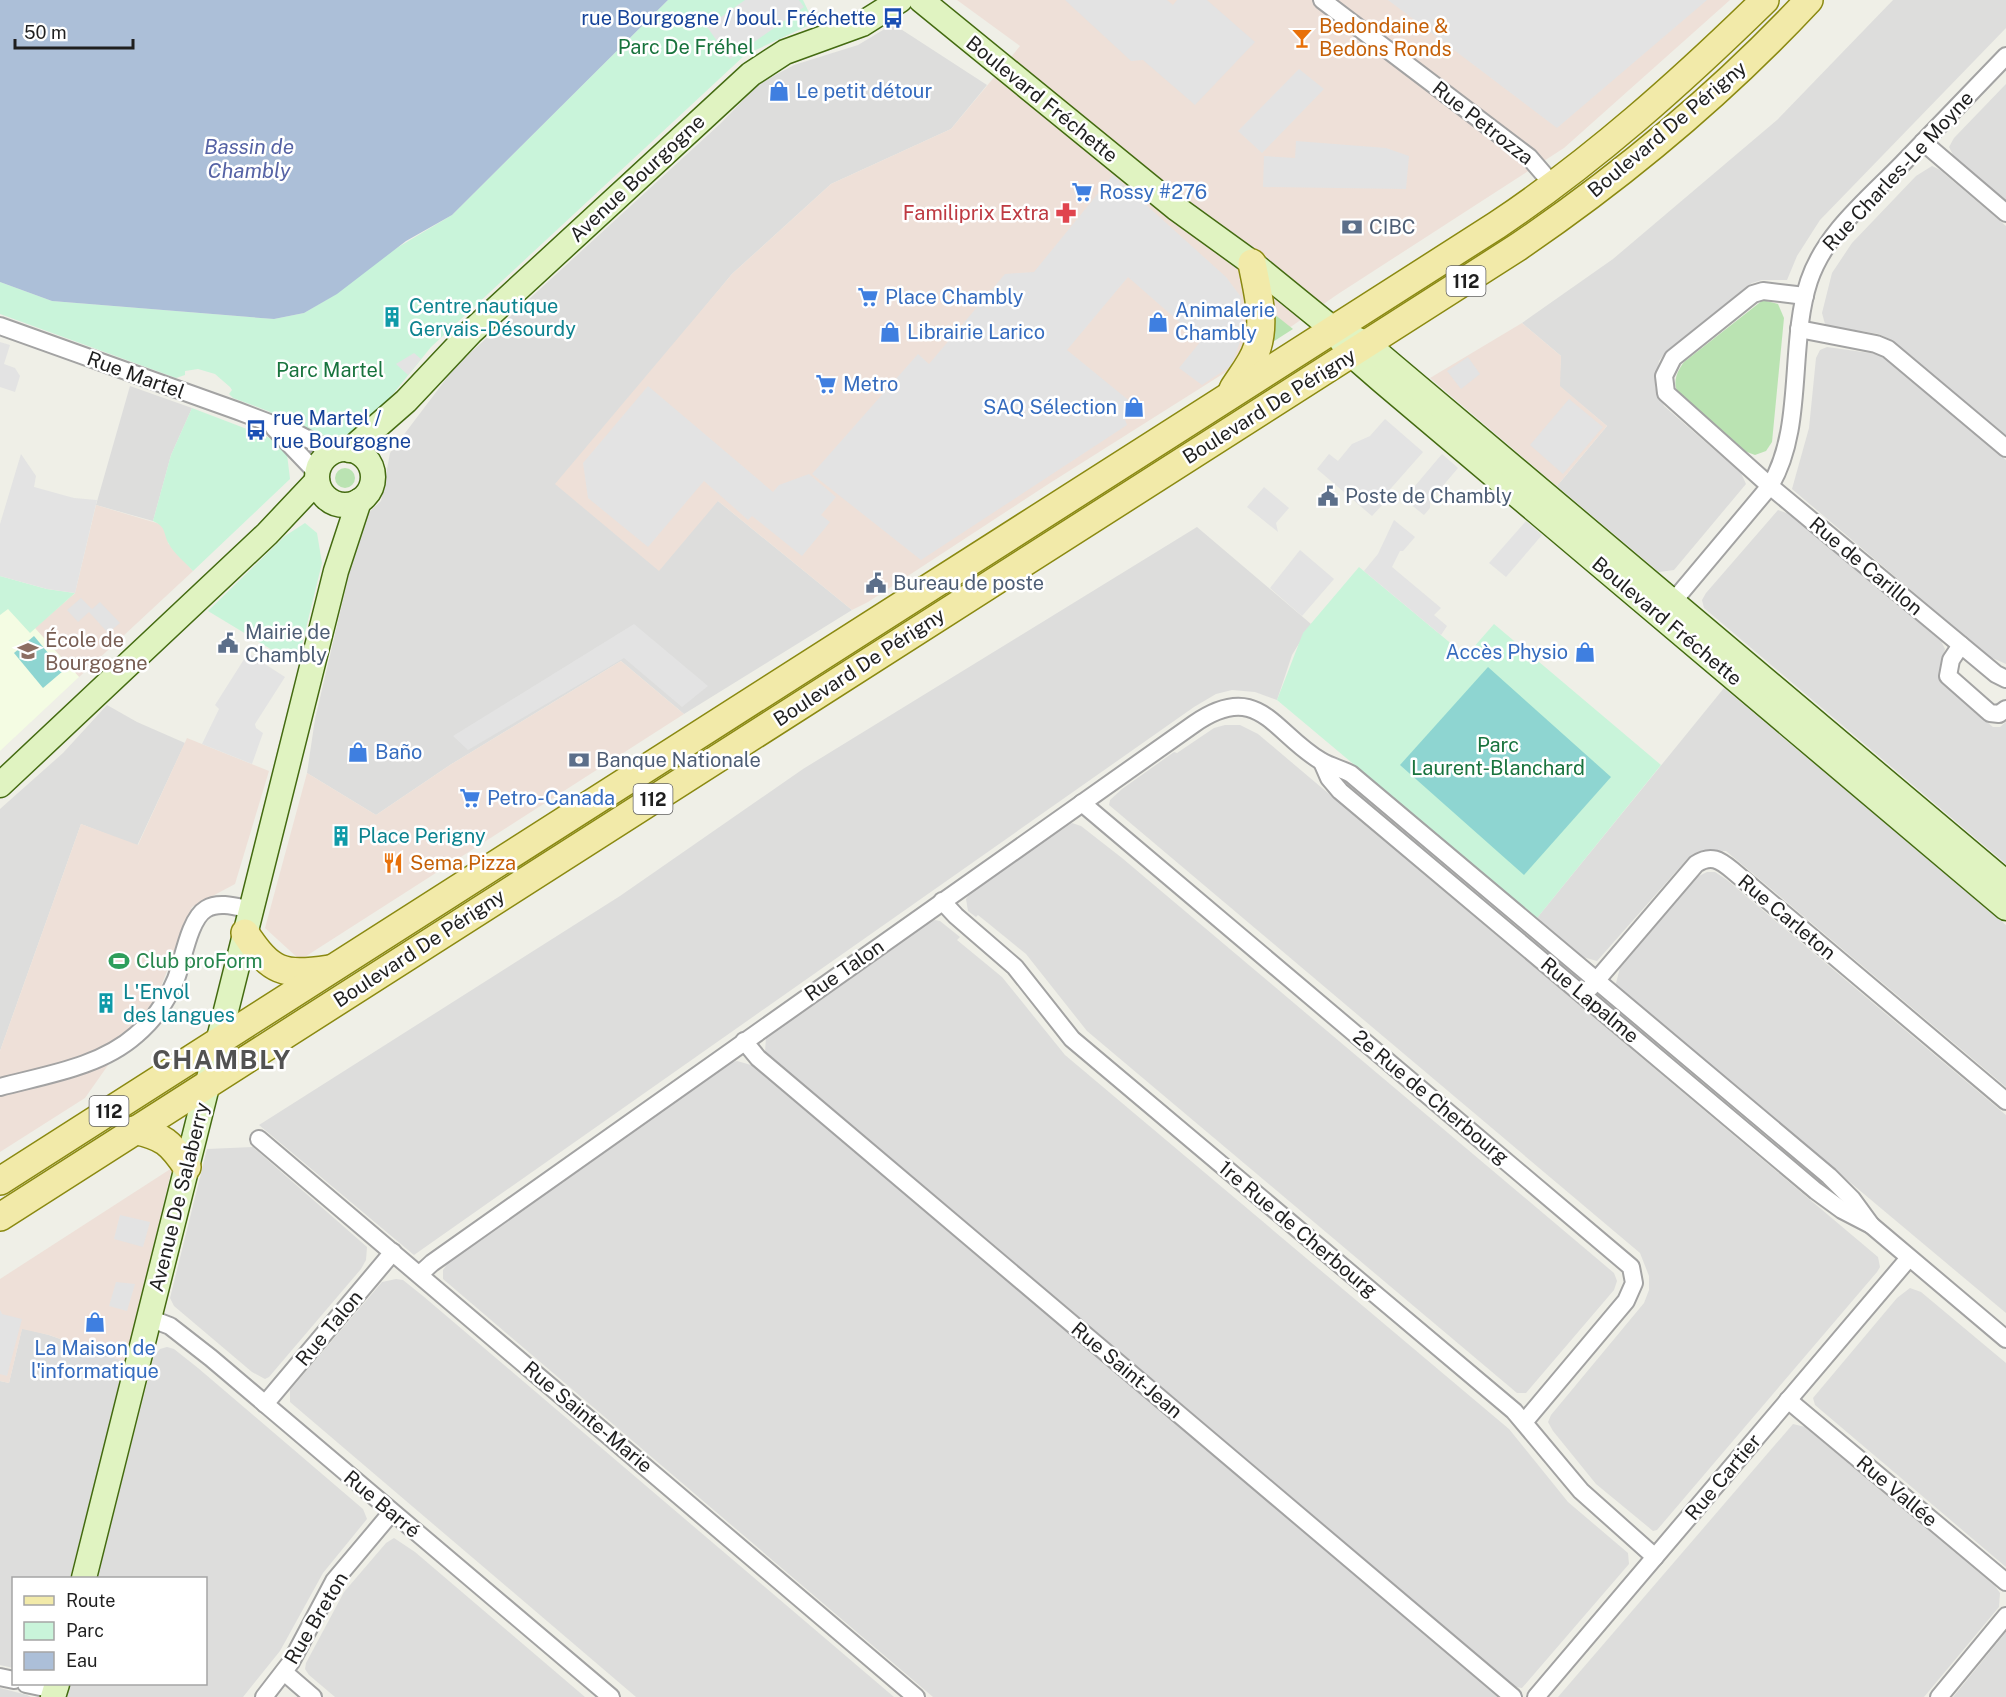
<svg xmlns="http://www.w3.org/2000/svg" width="2006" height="1697" viewBox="0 0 2006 1697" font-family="'Public Sans',sans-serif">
<rect width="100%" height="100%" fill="#efefe7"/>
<!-- residential -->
<g fill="#dddddc">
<polygon points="1893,0 2006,0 2006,28 1820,220 1797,256 1787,280 1762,280 1752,283 1664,354 1659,361 1655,387 1664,406 1741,473 1746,484 1674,570 1659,572 1557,486 1607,426 1559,386 1561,356 1522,323 1613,259 1777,120"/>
<polygon points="893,24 987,85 951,129 831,184 732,274 670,349 718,501 852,610 684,714 621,661 450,765 376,815 307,773 315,719 362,519 381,501 390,453 455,367 721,123 759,84 794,65 858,45"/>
<polygon points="2006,84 2006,201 1954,157 1949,147 1954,138"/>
<polygon points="1932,166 1940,170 2006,226 2006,436 1891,340 1879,334 1830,326 1825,324 1822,313 1832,273 1852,243 1916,176"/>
<polygon points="1827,347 1877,354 1884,358 2006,460 2006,664 1990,657 1792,489 1809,428 1816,358 1820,350"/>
<polygon points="130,386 192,408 171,455 153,521 96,505"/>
<polygon points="1778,510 1792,515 1941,641 1945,649 1939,681 1993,727 2000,727 2006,722 2006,864 1704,608 1702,600 1706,593"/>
<polygon points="1197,527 1311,624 1292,655 1277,700 1255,692 1232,690 1216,694 1194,707 414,1255 259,1125 620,896 803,769"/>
<polygon points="1724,688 2006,925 2006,1087 1726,851 1704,851 1688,858 1597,961 1583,957 1537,918"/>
<polygon points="107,705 137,722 185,743 137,846 81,824 0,1051 0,809 63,753"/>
<polygon points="1225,725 1240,725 1258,734 1878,1257 1880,1267 1877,1272 1657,1530 1653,1531 1647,1526 1596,1484 1553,1431 1548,1422 1551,1415 1644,1303 1649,1290 1649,1276 1640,1253 1109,805 1110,800 1122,789 1174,752 1177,753 1214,728"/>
<polygon points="1072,823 1081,826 1122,858 1614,1273 1617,1281 1614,1290 1526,1393 1517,1393 1087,1031 1026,954 978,915 976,917 968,911 966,899 976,886"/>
<polygon points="1707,872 1715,872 1727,880 2006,1115 2006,1313 1618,988 1616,983 1620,968 1697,877"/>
<polygon points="935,920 940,921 960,937 957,940 1002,977 1065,1055 1509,1429 1568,1502 1628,1553 1629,1564 1522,1688 1510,1686 765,1052 766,1037 787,1020 924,924"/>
<polygon points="737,1061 758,1067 1500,1697 933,1697 443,1279 443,1270 448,1263 727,1063"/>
<polygon points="253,1147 367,1247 366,1260 361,1269 269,1377 265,1379 252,1372 174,1306 170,1298 207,1149"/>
<polygon points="396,1279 403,1280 423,1296 894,1697 636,1697 290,1402 290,1390 382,1282"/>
<polygon points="1910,1288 1921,1292 2006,1363 2006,1567 1815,1405 1813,1398 1897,1298"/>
<polygon points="22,1328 49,1335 126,1362 70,1578 14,1578 13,1668 0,1665 0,1381 9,1383"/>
<polygon points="167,1347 174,1349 198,1368 363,1509 367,1519 323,1573 280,1651 243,1697 66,1697 69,1684 206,1684 206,1578 97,1578 154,1356 160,1349"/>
<polygon points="1793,1424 1805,1427 1995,1586 2000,1593 1999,1607 1924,1697 1558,1697"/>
<polygon points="394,1538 415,1552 585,1697 335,1697 309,1675 305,1669 306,1663 344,1592 386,1543"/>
<polygon points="2006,1632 2006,1697 1953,1697"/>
<polygon points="0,1688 27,1695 31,1697 0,1697"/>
</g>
<!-- commercial -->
<g fill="#eee0d8">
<polygon points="957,0 1730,0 1564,148 1338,294 1226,372 1050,483 868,602 852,610 718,501 659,571 555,484 732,274 831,184 951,129 1020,46"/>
<polygon points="1522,323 1561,356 1560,386 1607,426 1557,486 1430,378"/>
<polygon points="96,505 160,524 167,532 168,543 193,571 79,677 34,628 75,593"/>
<polygon points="621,661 684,714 300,960 265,928 307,773 376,815 450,765"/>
<polygon points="187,738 269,771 235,884 192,907 158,994 85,1098 0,1152 0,1051 81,824 138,845"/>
<polygon points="172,1168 126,1362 49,1335 22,1329 9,1383 0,1381 0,1279"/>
</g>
<!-- education -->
<polygon fill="#f4fce3" points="0,576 47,589 75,593 35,628 79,677 0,751"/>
<!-- grass -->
<g fill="#bae3b2">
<path d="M1763 300 1778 304 1784 318 1772 442 1766 451 1755 455 1744 451 1679 395C1672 383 1676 373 1684 362Z"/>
<polygon points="1269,310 1293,329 1265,347"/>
<circle cx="345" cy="478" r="10"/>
</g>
<!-- park -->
<g fill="#c9f4da">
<polygon points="668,0 803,0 814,23 745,55 431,347 372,420 348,439 327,439 307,432 268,411 233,398 229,394 232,390 230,387 215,374 198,369 185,371 185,375 176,378 0,314 0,282 52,301 274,319 304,313 336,294 390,252 452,215"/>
<path d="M192 408 273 439 287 454 290 479 193 571C186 563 174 554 169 544 163 534 167 527 153 521L171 455Z"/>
<polygon points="305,523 317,533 322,563 297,665 208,611 285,536"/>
<polygon points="1359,567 1466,656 1494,624 1661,765 1537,918 1277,700 1303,633"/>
<polygon points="0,576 47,589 75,593 30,633 8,609 0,615"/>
</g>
<!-- pitch -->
<g fill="#8ed5d1">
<polygon points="34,636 63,671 43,688 14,653"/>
<polygon points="1488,667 1611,777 1524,875 1400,765"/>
</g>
<!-- parking -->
<g fill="#e3e3e3">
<polygon points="745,0 799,0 804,7 730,59 707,27"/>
<polygon points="1065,0 1167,0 1173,5 1177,0 1207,0 1255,42 1195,105 1143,60 1131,61"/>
<polygon points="1388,0 1707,0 1557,128"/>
<polygon points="1299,69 1324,89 1262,153 1238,131"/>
<polygon points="1296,141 1386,148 1409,156 1406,189 1263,187 1264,156 1295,158"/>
<polygon points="1113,175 1226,277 1241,297 1243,334 1231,366 1202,385 1179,368 1201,341 1128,277 1067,350 1132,403 1123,414 1127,425 921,560 812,474 918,354 929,364 1005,274 1034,272"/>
<polygon points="0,342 10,345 4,364 15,368 20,376 15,392 0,387"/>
<polygon points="414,353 421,359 408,375 396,364"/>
<polygon points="1468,357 1480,374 1461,389 1447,371"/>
<polygon points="648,386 773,492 779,485 809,474 836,497 821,515 830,522 802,556 752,516 748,520 704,481 648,547 588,498 583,463"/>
<polygon points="1569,399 1603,427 1563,474 1530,445"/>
<polygon points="1385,419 1423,452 1385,495 1385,502 1372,516 1317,469 1329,454 1338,461 1352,444 1370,436"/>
<polygon points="21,454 36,476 34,487 74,498 97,500 75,593 47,589 0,576 0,524"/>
<polygon points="1442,454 1458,468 1430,501 1430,508 1424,515 1404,499"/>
<polygon points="1264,487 1289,508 1276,523 1278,532 1247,507"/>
<polygon points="1394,520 1415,537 1403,551 1400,551 1392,567 1441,608 1434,615 1447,626 1441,635 1364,571 1378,554"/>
<polygon points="1526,521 1542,535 1506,577 1489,563"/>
<polygon points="1300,550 1334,579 1302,616 1270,588"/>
<polygon points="81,598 92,609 100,602 120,623 108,633 89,612 78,622 67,610"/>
<polygon points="634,624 708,686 682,707 624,658 468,750 453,736"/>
<polygon points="248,653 285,677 255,724 256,728 263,733 252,764 202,744 219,709 215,705"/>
<polygon points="120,1215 150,1222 143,1247 114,1239"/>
<polygon points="116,1282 135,1284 127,1311 109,1306"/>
<polygon points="0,1310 2,1314 22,1319 7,1376 0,1374"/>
</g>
<!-- water -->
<polygon fill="#acbfd8" points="0,0 668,0 452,215 406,241 337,294 304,313 274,319 52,301 0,282"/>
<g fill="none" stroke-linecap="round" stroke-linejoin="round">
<!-- street casing -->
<g stroke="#a3a3a3" stroke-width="20">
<g id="street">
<polyline points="1322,0 1529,157 1554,186"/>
<polyline points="1923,142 2006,213"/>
<polyline points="1805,296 1763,291 1753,294 1673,358 1664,376 1666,393 1770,486 1996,674 2006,679"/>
<polyline points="0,326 238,411 296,433 333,452"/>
<polyline points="1799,329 1876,344 1888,349 2006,448"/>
<polyline points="274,428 317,473"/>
<path d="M1666 610 1770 486C1805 428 1788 345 1809 281 1825 233 1868 199 1902 164 1937 128 1971 92 2006 56"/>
<polyline points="1961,645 1951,660 1948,676 1990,713 1999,714 2006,709"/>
<polyline points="1322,762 1329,778 1340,791 1816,1191 1842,1210 1871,1225 2006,1339"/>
<polyline points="1082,803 1631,1267 1634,1283 1626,1301 1525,1421"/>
<polyline points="942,901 956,916 1015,967 1072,1039 1514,1411 1581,1491 1655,1557"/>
<path d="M1590 988 1696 864C1711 854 1720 860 1732 870L2006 1101"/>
<polyline points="744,1041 758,1058 1513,1697"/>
<path d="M0 1087C45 1075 100 1067 136 1035 154 1020 167 1001 176 979 183 961 189 919 206 909 219 901 237 907 251 910"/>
<polyline points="259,1139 916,1697"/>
<path d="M420 1274 432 1263 1194 724C1259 679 1273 733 1321 761 1331 767 1342 769 1351 774L1829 1176 1852 1199 1871 1225"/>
<polyline points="149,1318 170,1326 211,1358 611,1697"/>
<polyline points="1788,1400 2006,1582"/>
<polyline points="265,1404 393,1252"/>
<polyline points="284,1672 313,1697"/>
<polyline points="0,1677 14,1680"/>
<polyline points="26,1684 55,1690"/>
<polyline points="264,1697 291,1662 334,1581 392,1512"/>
<polyline points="1536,1697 1909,1258"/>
<polyline points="1939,1697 2006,1616"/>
</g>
</g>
<!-- secondary casing -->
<g stroke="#446b11" stroke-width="27">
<g id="secondary">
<polyline points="921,0 1176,208 1252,263 1333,329 1351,354 1382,381 2006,908"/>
<polyline points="1349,336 1367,344 2006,883"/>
<circle cx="345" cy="477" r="28"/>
<polyline points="350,450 406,401 471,332 751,74 785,52 862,24 900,0"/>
<polyline points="0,785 267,534 317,481"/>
<polyline points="84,1578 336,571 359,501"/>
<polyline points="53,1697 57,1684"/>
</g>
</g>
<!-- primary casing -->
<g stroke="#8a8911" stroke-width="30">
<g id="primary">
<path d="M1233 389C1241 376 1253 362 1257 348 1266 320 1257 290 1252 263"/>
<path d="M245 933C271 972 282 976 329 969"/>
<path d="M134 1130C164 1137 170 1142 187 1167"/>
<path d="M0 1181 1497 225C1594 160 1681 82 1765 0"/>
<path d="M0 1217 1518 247C1622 176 1723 92 1809 0"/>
</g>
</g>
<!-- street -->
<use href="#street" stroke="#fff" stroke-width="16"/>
<!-- secondary -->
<use href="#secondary" stroke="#e0f3c1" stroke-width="24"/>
<!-- primary -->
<use href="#primary" stroke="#f2eaa9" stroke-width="27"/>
</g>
<!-- icons -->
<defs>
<g id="bus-bare" transform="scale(1.62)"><path d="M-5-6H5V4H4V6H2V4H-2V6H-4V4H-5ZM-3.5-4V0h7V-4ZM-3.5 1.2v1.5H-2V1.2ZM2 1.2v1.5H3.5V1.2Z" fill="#1a4fb4" stroke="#fff" stroke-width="2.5" paint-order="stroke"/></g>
<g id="bar-bare" transform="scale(1.62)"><path d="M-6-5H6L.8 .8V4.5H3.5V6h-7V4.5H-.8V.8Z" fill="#e8710a" stroke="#fff" stroke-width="2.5" paint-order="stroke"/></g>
<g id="shop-bare" transform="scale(1.62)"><path d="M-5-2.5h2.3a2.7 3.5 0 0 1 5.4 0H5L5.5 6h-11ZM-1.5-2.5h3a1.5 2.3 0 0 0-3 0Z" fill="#3f7fe0" stroke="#fff" stroke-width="2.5" paint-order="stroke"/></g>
<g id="supermarket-bare" transform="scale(1.62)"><path d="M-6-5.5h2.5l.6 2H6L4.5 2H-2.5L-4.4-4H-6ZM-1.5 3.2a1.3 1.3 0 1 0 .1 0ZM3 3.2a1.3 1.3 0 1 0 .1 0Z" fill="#3f7fe0" stroke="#fff" stroke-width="2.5" paint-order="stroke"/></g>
<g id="pharmacy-bare" transform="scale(1.62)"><path d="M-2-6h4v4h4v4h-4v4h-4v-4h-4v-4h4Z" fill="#e0444e" stroke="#fff" stroke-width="2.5" paint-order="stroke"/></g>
<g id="bank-bare" transform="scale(1.62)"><path d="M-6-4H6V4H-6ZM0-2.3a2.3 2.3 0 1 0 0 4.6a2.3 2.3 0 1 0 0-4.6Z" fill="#5c6f8a" stroke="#fff" stroke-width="2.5" paint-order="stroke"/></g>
<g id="building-bare" transform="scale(1.62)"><path d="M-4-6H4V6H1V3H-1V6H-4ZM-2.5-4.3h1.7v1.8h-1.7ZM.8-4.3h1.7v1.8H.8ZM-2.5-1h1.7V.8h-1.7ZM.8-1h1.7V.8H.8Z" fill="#0f9aa8" stroke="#fff" stroke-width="2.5" paint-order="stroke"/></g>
<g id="civic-bare" transform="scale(1.62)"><path d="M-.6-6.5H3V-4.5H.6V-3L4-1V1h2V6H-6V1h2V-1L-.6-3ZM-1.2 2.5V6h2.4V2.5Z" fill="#5c6f8a" stroke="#fff" stroke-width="2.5" paint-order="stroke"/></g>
<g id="school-bare" transform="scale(1.62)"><path d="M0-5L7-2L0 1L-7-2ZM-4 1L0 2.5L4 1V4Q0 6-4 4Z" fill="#8d6e63" stroke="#fff" stroke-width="2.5" paint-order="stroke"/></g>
<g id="restaurant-bare" transform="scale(1.62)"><path d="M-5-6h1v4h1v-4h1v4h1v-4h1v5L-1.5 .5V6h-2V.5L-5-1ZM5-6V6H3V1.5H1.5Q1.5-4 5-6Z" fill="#e8710a" stroke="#fff" stroke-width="2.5" paint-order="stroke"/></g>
<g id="stadium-bare" transform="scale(1.62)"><path d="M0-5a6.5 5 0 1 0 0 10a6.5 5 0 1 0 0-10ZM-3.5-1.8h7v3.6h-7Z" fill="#2e9e5b" stroke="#fff" stroke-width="2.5" paint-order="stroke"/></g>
</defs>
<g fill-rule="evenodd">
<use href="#bus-bare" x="893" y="18"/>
<use href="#bar-bare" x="1302" y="38"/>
<use href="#shop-bare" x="779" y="91"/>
<use href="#supermarket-bare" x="1082" y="192"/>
<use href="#pharmacy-bare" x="1066" y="213"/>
<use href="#bank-bare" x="1352" y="227"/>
<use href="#supermarket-bare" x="868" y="297"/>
<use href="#building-bare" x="392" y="317"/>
<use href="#shop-bare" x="1158" y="322"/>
<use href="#shop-bare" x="890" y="332"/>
<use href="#supermarket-bare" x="826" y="384"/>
<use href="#shop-bare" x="1134" y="407"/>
<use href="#bus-bare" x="256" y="430"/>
<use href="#civic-bare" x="1328" y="496"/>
<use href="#civic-bare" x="876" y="583"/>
<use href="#civic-bare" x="228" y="643"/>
<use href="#school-bare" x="28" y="651"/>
<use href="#shop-bare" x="1585" y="652"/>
<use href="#shop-bare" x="358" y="752"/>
<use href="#bank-bare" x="579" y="760"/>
<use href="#supermarket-bare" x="470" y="798"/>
<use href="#building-bare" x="341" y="836"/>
<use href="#restaurant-bare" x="393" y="863"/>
<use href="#stadium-bare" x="119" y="961"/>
<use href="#building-bare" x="106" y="1003"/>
<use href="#shop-bare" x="95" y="1322"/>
</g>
<g text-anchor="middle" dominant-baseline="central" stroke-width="5" stroke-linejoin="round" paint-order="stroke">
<!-- shield labels -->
<g fill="#fff" stroke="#626262" stroke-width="1.5">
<rect x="1446.5" y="266" width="39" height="30" rx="4.5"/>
<rect x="633.5" y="784" width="39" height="30" rx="4.5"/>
<rect x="89.5" y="1096" width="39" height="30" rx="4.5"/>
</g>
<g font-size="18" font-weight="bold" fill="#1f1f1f">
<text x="1466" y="281">112</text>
<text x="653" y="799">112</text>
<text x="109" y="1111">112</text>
</g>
<!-- transit labels -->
<g font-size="20" fill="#164399" stroke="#fff" text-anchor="end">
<text x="876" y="18">rue Bourgogne / boul. Fréchette</text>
<text x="273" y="418" text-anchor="start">rue Martel /<tspan x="273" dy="23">rue Bourgogne</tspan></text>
</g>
<!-- food labels -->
<g font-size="20" fill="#c56008" stroke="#fff" text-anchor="start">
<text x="1319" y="26">Bedondaine &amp;<tspan x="1319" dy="23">Bedons Ronds</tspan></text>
<text x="410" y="863">Sema Pizza</text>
</g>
<!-- park labels -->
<g font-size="20" fill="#18733d" stroke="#fff">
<text x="686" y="47">Parc De Fréhel</text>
<text x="330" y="370">Parc Martel</text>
<text x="1498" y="745">Parc<tspan x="1498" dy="23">Laurent-Blanchard</tspan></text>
</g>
<!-- shop labels -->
<g font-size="20" fill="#366cbe" stroke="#fff" text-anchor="start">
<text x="796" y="91">Le petit détour</text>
<text x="1099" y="192">Rossy #276</text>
<text x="885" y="297">Place Chambly</text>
<text x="1175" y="310">Animalerie<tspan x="1175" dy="23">Chambly</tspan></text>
<text x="907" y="332">Librairie Larico</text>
<text x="843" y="384">Metro</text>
<text x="1117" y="407" text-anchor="end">SAQ Sélection</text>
<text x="1568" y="652" text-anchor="end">Accès Physio</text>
<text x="375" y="752">Baño</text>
<text x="487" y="798">Petro-Canada</text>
<text x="95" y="1348" text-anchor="middle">La Maison de<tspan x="95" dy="23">l'informatique</tspan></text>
</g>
<!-- street labels -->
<g font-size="20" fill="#1f1f1f" stroke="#fff">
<text transform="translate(1042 99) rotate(39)">Boulevard Fréchette</text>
<text transform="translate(1483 123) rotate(38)">Rue Petrozza</text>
<text transform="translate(1667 129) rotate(-40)">Boulevard De Périgny</text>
<text transform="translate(1898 171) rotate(-47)">Rue Charles-Le Moyne</text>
<text transform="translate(637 178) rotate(-43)">Avenue Bourgogne</text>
<text transform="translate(136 375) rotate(20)">Rue Martel</text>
<text transform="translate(1269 406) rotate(-32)">Boulevard De Périgny</text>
<text transform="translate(1866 566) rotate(40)">Rue de Carillon</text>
<text transform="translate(1667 621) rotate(40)">Boulevard Fréchette</text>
<text transform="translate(859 667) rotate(-33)">Boulevard De Périgny</text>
<text transform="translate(1787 917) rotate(40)">Rue Carleton</text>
<text transform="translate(419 948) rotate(-33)">Boulevard De Périgny</text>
<text transform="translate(844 970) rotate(-35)">Rue Talon</text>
<text transform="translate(1590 1000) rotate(40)">Rue Lapalme</text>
<text transform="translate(1431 1097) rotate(40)">2e Rue de Cherbourg</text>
<text transform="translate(179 1197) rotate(-76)">Avenue De Salaberry</text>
<text transform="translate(1298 1229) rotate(40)">1re Rue de Cherbourg</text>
<text transform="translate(329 1328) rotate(-50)">Rue Talon</text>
<text transform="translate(1127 1370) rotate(40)">Rue Saint-Jean</text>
<text transform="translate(588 1417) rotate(40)">Rue Sainte-Marie</text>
<text transform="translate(1723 1477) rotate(-50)">Rue Cartier</text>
<text transform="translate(1897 1491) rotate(40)">Rue Vallée</text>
<text transform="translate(382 1504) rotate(40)">Rue Barré</text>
<text transform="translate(316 1618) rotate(-59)">Rue Breton</text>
</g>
<!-- health labels -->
<g font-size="20" fill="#be3a42" stroke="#fff" text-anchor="end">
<text x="1049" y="213">Familiprix Extra</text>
</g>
<!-- service labels -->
<g font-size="20" fill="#4e5e75" stroke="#fff" text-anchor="start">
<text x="1369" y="227">CIBC</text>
<text x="1345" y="496">Poste de Chambly</text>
<text x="893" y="583">Bureau de poste</text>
<text x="245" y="632">Mairie de<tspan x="245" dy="23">Chambly</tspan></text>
<text x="596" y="760">Banque Nationale</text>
</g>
<!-- culture labels -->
<g font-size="20" fill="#0d838f" stroke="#fff" text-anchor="start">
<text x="409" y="306">Centre nautique<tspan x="409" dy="23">Gervais-Désourdy</tspan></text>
<text x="358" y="836">Place Perigny</text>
<text x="123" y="992">L'Envol<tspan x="123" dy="23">des langues</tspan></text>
</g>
<!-- education labels -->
<g font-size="20" fill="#785e54" stroke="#fff" text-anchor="start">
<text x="45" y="640">École de<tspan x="45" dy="23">Bourgogne</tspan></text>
</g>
<!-- leisure labels -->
<g font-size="20" fill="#27864d" stroke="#fff" text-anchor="start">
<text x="136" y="961">Club proForm</text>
</g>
<!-- water labels -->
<g font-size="21" font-style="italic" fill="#5663a5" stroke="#fff">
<text x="249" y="146">Bassin de<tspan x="249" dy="24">Chambly</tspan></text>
</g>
<!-- district labels -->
<g font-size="26" font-weight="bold" letter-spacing="1.5" fill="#525252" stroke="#fff">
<text x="222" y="1059">CHAMBLY</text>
</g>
</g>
<!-- legend -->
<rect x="12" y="1577" width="195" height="108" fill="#ffffff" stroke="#a5a5a5" stroke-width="1.5"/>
<rect x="24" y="1596" width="30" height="9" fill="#f2eaa9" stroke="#a5a5a5" stroke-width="1.5"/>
<text x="66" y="1607" font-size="18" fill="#1f1f1f">Route</text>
<rect x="24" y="1622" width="30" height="18" fill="#c9f4da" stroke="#a5a5a5" stroke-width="1.5"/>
<text x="66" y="1637" font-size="18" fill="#1f1f1f">Parc</text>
<rect x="24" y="1652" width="30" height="18" fill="#acbfd8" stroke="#a5a5a5" stroke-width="1.5"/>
<text x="66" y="1667" font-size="18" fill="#1f1f1f">Eau</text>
<!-- scale -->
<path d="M15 39v9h118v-9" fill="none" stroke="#1f1f1f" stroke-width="3"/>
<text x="24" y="39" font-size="18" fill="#1f1f1f" stroke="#ffffff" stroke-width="4.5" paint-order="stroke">50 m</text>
</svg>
